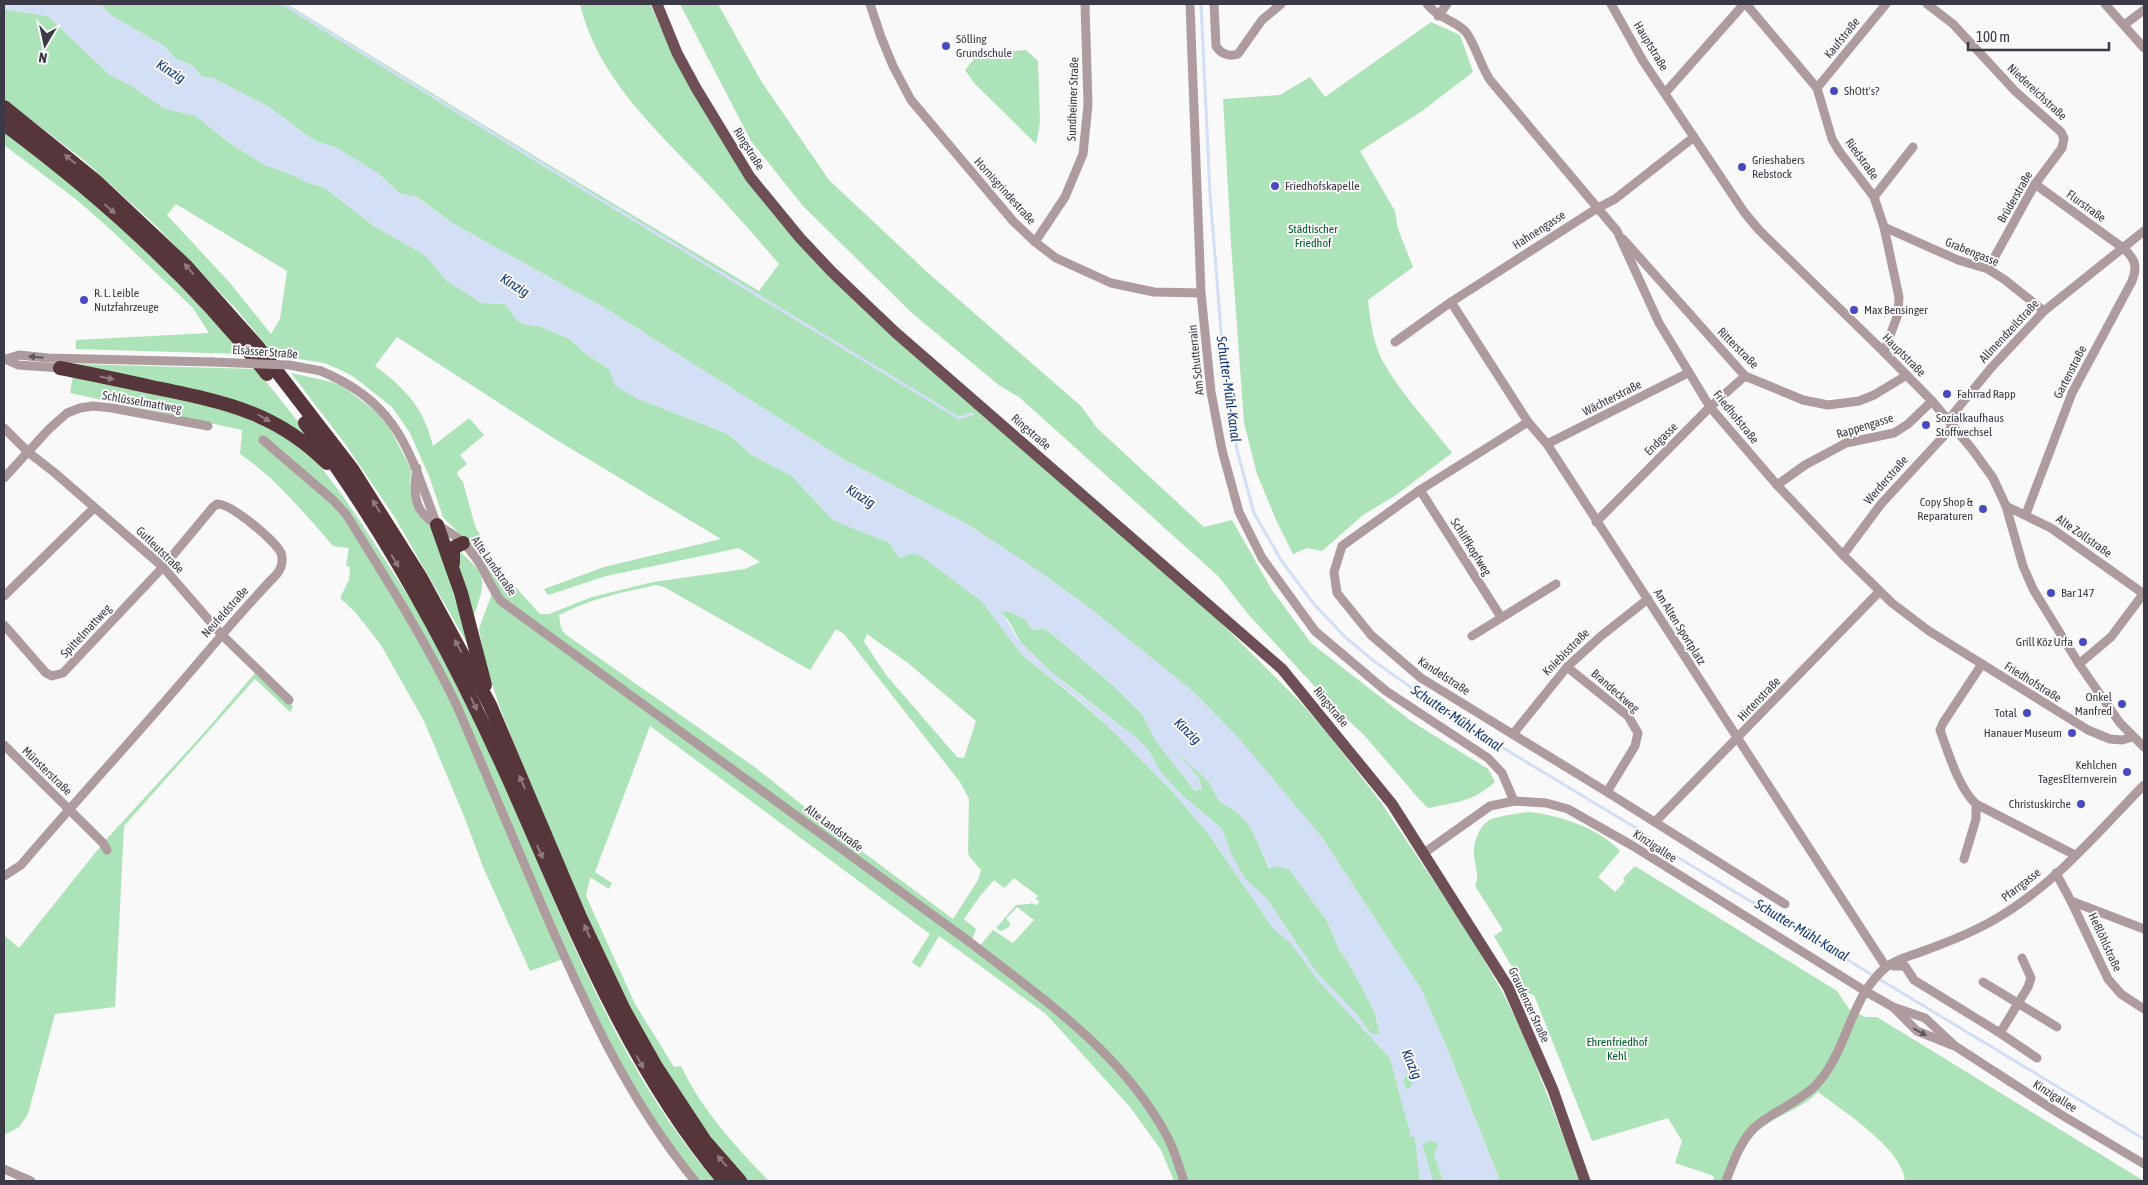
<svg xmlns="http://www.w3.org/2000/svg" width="2148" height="1185" viewBox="0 0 2148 1185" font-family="'Asap Condensed',sans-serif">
<rect width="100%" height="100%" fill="#f9f9f9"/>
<!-- green -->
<g fill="#ade3b8" fill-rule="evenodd">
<path d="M100 4H287L546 163 759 291 779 264C754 235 729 206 703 179 653 127 597 76 580 4H650L661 29 711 123 790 233 1223 625 1302 704 1326 732 1380 801 1469 934 1504 995 1525 1038 1562 1133 1579 1181H1500L1446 1046 1421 989 1321 836 1095 612 1037 570 970 526 843 459 610 311 452 223 417 197 400 194 379 174 335 147 315 141 269 107 213 78 202 77 193 66 176 59 164 46 112 16Z"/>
<path d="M680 4H718L761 81 829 180 927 272 1081 406 1097 428 1204 527 1232 520 1272 590 1311 643 1411 721 1488 769 1495 782C1472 802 1457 802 1428 808L1419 799 1364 735 1328 701 1249 615 1218 576 1019 397 1000 386 913 314 803 206 751 141Z"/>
<path d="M4 7 8 10 48 16 110 75 130 85 164 108 196 116 228 142 265 165 288 173 309 183 325 188 374 226 425 255 447 281 482 303 505 304 515 318 522 324 539 326 570 339 582 351 609 369 636 398 728 434 752 455 792 476 833 520 890 543 899 558 913 553 923 557 983 602 1022 655 1082 703 1114 732 1172 791 1207 832 1273 928 1291 943 1319 981 1390 1058 1411 1136 1415 1137 1420 1181H1174L1161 1150 1130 1107 1046 1014 939 936 920 968 912 962 930 934 650 726 595 872 612 883 609 889 590 877 586 896 635 1004 674 1067 681 1066C701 1109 736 1147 769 1181H748L693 1118 621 995 523 767 499 705 485 662 479 629 491 596 492 578 479 554 443 517 429 476 410 433 392 407 354 377 341 370 324 363 274 355 237 310 156 226 85 161 4 99ZM176 204 287 271 280 319 271 334 230 283 167 215ZM397 337 555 439 721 539 604 567 544 589 548 595 606 576 739 548 760 562 745 569 653 582 592 597 549 614H540L497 567 475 526 463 482 458 476 457 472 467 464 460 455 484 435 469 418 433 446C424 408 405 388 375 366ZM656 585 664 587 810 670 836 629 844 634 960 782 969 799 968 852 969 856 981 870 978 880 953 919 832 829 756 768 565 634 561 628 559 615C590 599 622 592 656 585ZM867 634 908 663 976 721 964 758 957 757 887 676 864 642ZM1014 878 1038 896 1035 899 1039 901 1038 905 1030 903V904L1016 905 996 928 1001 931 1009 927 1010 923 1006 919 1017 907 1034 920 1013 943 993 930 978 948 971 943 976 929 964 919 980 896 994 880 1004 888Z"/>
<path d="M1431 22 1460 35 1473 72 1422 111 1360 151 1395 211 1398 229 1413 267 1368 300C1370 320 1373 342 1382 360 1401 394 1429 423 1452 453L1396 495 1363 515 1322 551 1307 548 1293 554 1276 520 1257 474 1244 423 1231 244 1223 99 1280 95 1310 77 1325 97Z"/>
<polygon points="1026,50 1038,61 1040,123 1036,144 974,83 965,70 978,54"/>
<path d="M4 129C92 196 171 272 243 354L76 349V340L209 333 193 308 111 230 77 200 4 145Z"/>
<path d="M75 364 256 369 320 449 312 457C340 489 362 524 385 560 398 581 413 601 425 623 459 684 488 747 516 811 571 939 622 1074 715 1181H697L634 1091 566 958 530 971 483 867 464 816 424 721 381 645 355 612 340 598 349 580 350 567 346 566 349 548 333 546C305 514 276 478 240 454L242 430 70 393Z"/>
<polygon points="291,373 332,382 342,386 374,410 389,427 411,469 410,483 418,514 434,530 470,648 394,516 346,445"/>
<path d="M459 551C491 578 484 583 473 619L456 557Z"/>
<polygon points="1008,611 1025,619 1031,628 1036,630 1043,628 1052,634 1115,687 1142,714 1156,741 1195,791 1202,789 1199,778 1172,748 1209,781 1219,801 1237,812 1250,825 1269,868 1278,866 1289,869 1327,921 1339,949 1348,962 1374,1010 1380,1034 1371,1034 1358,1016 1316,972 1267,899 1245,879 1231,854 1222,829 1183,796 1161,773 1149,751 1116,722 1051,672 1021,643 1008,620 1000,612"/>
<polygon points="256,672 293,706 290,712 255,679 124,826 115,1007 55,1014 28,1114 19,1127 4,1135 4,935 19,948 103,843 202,735"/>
<path d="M1527 812C1557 814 1599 828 1620 851L1598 877 1615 892 1625 881 1623 878 1635 866 1837 991 1849 1009 1865 1017H1877L2144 1181H1905C1903 1149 1843 1111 1818 1092 1800 1111 1771 1116 1753 1136 1742 1148 1736 1167 1730 1181H1713L1714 1176 1675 1163 1682 1141 1668 1118 1592 1141 1534 995 1527 993 1494 936 1503 930 1475 886C1480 875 1475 868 1474 856 1473 844 1478 828 1488 821 1495 816 1517 814 1527 812Z"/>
<polygon points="1406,1074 1411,1075 1413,1079 1411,1087 1406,1090 1403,1081"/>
<polygon points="1429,1140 1437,1142 1438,1147 1434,1154 1443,1181 1433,1181 1423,1148 1423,1144"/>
</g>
<!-- water -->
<path fill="#d2dff5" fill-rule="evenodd" d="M4 4H100L112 16 164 46 176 59 193 66 202 77 213 78 269 107 315 141 335 147 379 174 400 194 416 197 452 223 610 311 843 459 970 526 1037 570 1095 612 1194 692 1238 737 1321 836 1421 989 1446 1046 1500 1181H1443L1434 1154 1438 1147 1437 1143 1429 1140 1423 1144V1148L1433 1181H1420L1415 1137H1411L1390 1058 1316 978 1291 943 1273 928 1207 832 1172 791 1114 732 1082 702 1022 655 982 602 923 557 913 553 899 558 890 543 833 520 792 476 752 455 728 434 636 398 615 386 609 369 582 351 570 339 539 326 522 324 515 318 505 304 482 303 447 281 425 255 374 226 325 188 309 183 288 173 265 165 228 142 196 116 164 108 130 85 110 75 48 16 8 10 4 7ZM1008 611 1025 619 1031 628 1036 630 1043 628 1052 634 1115 687 1142 714 1156 741 1195 791 1202 789 1199 778 1177 753 1208 781 1219 801 1237 812 1249 825 1270 868 1278 866 1289 869 1327 921 1339 949 1348 962 1374 1010 1380 1034H1371L1358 1016 1316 972 1267 899 1245 879 1231 854 1222 829 1183 796 1161 773 1149 751 1137 738C1098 708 1056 680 1022 644 1013 635 1010 622 1001 613ZM1406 1074 1411 1075 1413 1079 1411 1087 1406 1090 1403 1081Z"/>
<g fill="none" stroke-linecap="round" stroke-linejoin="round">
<!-- stream -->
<g stroke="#d2dff5" stroke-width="3">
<polyline points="283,4 544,165 959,418 972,414"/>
<polyline points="1201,4 1210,194 1224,368 1237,450 1254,513 1281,560 1313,603 1346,638 1375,662 1460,722 1636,828 1659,846 2144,1139"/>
</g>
<!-- minor -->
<g stroke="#ae9b9e" stroke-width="9">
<polyline points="870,4 881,37 893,66 911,100 1013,221 1035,242 1056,258 1111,283 1154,292 1201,293"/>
<polyline points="1190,4 1201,293 1211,392 1222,450 1239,512 1262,558 1315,631 1386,691 1488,758 1502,773 1514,801"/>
<path d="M1214 4 1216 46C1221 54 1229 57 1238 54L1262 20 1281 4"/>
<path d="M1427 4C1439 19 1453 19 1465 31 1474 41 1481 67 1490 80L1617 231 1659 323 1710 407 1777 485 1843 555 1892 603 1929 631 2088 730 2110 739 2122 740 2133 737"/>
<polyline points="1611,4 1643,61 1744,212 1759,230 1884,352 1932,401 1972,449 1993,478 2006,506 2023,566 2033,589 2079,664 2120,723 2144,747"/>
<polyline points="1746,4 1817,88 1832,139 1839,151 1874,197 1884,227 1899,297 1898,314 1884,352"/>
<polyline points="1927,4 1953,24 2015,91 2061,132 2064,138 2062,148 2035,184 1988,269"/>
<polyline points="2105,4 2144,48"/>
<polyline points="1438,16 1447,4"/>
<polyline points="2124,25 2144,10"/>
<polyline points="1817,88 1886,4"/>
<polyline points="1665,93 1744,4"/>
<polyline points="1874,197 1913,147"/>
<polyline points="1884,227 1958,260 1988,269 2005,280 2044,311"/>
<polyline points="1623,239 1745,376 1803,400 1828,405 1859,401 1874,395 1907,375"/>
<polyline points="1035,242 1065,197 1083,154 1088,105 1085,4"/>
<polyline points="1451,302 1528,422 1547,444 1886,967"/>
<polyline points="1395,342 1451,302 1596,209 1615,199 1694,137"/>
<polyline points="5,359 18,365 60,368 62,365"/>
<polyline points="6,359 19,355 48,358 212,362"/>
<path d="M321 371C400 404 409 452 437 525"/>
<polyline points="1948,420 1991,368 2044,311 2144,231"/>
<polyline points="1528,422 1420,490 1342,546 1334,572 1337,593 1371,635 1421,678 1607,792 1785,904"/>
<polyline points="4,428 28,452 55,473 163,567 221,634 289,700"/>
<path d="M263 440 333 500 346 514C385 577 425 639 457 706 485 771 513 836 540 901 582 998 627 1099 695 1181"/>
<polyline points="1547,444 1688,373"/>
<path d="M417 468C406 531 444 515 473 554 484 568 490 586 501 601L971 943C1045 1001 1123 1053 1168 1138 1175 1151 1179 1167 1184 1181"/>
<polyline points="4,478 49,429 67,413 80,408 93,406 112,408 208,426"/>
<polyline points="1777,485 1805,465 1846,443 1894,433 1908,424 1932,401"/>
<polyline points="1420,490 1501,617"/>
<polyline points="2006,506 2051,528 2144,594"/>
<path d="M2026 514 2072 393 2132 281C2138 267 2135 258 2123 248L2035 184"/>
<polyline points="1596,522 1710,407 1745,376"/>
<polyline points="1843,555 1881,504 1953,426"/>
<polyline points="4,596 94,508"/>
<path d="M4 625 46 673 52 676 63 673 163 567 213 507 217 504C231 503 275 541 281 553 284 562 281 569 276 575 235 617 199 663 160 707 114 760 67 811 21 865L4 876"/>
<polyline points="1472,636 1556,584"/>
<polyline points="2079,664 2111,637 2144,593"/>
<polyline points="1567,667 1628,716 1638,733 1635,746 1607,792"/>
<polyline points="1513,734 1567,667 1601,636 1648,599"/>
<polyline points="4,745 103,843 107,850"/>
<polyline points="1976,804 2075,855"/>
<polyline points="1655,822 1879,592"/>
<polyline points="1424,853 1490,806 1514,801 1546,803 1568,809 1633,846 1865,991 1893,1007 1925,1018 1955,1046 2060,1114 2144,1164"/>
<path d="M1964 859 1976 819V804C1959 789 1948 752 1940 730L1943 723 1982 664"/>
<polyline points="2056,873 2071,901 2108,979 2121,994 2144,1009"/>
<polyline points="2071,901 2144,929"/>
<polyline points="1894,966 1905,966 1914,980 2000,1033 2037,1058"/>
<polyline points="1983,982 2057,1027"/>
<polyline points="1893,1007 1917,1031 1952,1045"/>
<polyline points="2000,1033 2028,987 2031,978 2022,958"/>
<polyline points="4,1169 31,1181"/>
<path d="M1726 1181C1733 1163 1740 1142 1754 1128 1773 1111 1798 1103 1816 1085 1848 1051 1849 999 1885 968 1895 959 1914 955 1926 950 1951 941 1976 931 1999 917 2055 884 2099 831 2144 785"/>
</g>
<!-- major -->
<polyline stroke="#6d4f55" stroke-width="11" points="657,4 677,53 696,88 750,177 800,238 832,272 895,332 1282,669 1392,804 1508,987 1553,1090 1585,1181"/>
<!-- highway -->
<g stroke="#56353b" stroke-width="14">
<polyline points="4,107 97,182 185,265 258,347 352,469 421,578 490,705 580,917 624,1010 655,1065 705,1141 740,1181"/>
<path d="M4 124C101 196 192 278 267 374"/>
<path d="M60 368C92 374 124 381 156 388 224 402 276 412 327 463"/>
<path d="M305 423C387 533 454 657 510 782 572 921 626 1064 724 1181"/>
<polyline points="437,525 461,593 485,685"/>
<polyline points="453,563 453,548 463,543"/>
</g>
<!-- minor-bridge -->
<polyline stroke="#ae9b9e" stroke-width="9" points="212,362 289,365 321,371"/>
</g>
<!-- one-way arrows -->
<defs><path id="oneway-solid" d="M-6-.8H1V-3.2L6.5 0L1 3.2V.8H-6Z" transform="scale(1.25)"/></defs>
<g fill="#8f7a7e">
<use href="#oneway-solid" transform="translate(70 159) rotate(-140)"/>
<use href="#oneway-solid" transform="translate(110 209) rotate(41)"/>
<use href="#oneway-solid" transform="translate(189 269) rotate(-131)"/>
<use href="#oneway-solid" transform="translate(107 378) rotate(12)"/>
<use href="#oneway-solid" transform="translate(264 418) rotate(30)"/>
<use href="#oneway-solid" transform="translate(376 506) rotate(-122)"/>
<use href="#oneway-solid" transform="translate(395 561) rotate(59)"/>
<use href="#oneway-solid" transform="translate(458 646) rotate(-118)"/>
<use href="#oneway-solid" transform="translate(474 704) rotate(65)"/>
<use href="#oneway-solid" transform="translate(522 782) rotate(-113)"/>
<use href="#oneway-solid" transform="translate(540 852) rotate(66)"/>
<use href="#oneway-solid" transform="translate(587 931) rotate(-114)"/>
<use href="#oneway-solid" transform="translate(640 1062) rotate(62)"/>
<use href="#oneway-solid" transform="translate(722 1161) rotate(-131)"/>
</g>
<g fill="#5f5761">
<use href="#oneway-solid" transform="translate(36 357) rotate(-175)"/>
<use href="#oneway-solid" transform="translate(1920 1032) rotate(29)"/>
</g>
<!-- markers -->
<g fill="#4a4ac0" stroke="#f9f9f9" stroke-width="2">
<circle cx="946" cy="46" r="5"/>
<circle cx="1834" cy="91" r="5"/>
<circle cx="1742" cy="167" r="5"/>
<circle cx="1275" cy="186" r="5"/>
<circle cx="84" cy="300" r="5"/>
<circle cx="1854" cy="310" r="5"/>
<circle cx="1947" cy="394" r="5"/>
<circle cx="1926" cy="425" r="5"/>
<circle cx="1983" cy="509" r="5"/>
<circle cx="2051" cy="593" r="5"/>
<circle cx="2083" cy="642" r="5"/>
<circle cx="2122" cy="704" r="5"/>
<circle cx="2027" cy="713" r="5"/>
<circle cx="2072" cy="733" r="5"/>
<circle cx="2127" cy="772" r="5"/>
<circle cx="2081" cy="804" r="5"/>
</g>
<g text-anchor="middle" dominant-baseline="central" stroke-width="4" stroke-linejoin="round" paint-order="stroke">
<!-- street labels -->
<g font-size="12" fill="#3d3a47" stroke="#f9f9f9">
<text transform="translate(1842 38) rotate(-51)">Kaufstraße</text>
<text transform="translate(1651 46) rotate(59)">Hauptstraße</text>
<text transform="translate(2037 92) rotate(43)">Niedereichstraße</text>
<text transform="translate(1073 99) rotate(-88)">Sundheimer Straße</text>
<text transform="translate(749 149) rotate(58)">Ringstraße</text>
<text transform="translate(1862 159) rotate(54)">Riedstraße</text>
<text transform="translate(1005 191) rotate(48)">Hornisgrindestraße</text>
<text transform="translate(2015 197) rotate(-60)">Brüderstraße</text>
<text transform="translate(2086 206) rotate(36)">Flurstraße</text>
<text transform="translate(1539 230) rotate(-33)">Hahnengasse</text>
<text transform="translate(1972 252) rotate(22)">Grabengasse</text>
<text transform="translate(2009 331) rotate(-47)">Allmendzeilstraße</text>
<text transform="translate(1738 348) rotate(45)">Ritterstraße</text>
<text transform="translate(265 352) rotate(4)">Elsässer Straße</text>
<text transform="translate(1904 355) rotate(45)">Hauptstraße</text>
<text transform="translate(1196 360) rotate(-96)">Am Schutterrain</text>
<text transform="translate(2070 372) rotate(-63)">Gartenstraße</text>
<text transform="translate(1612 398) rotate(-27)">Wächterstraße</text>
<text transform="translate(142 402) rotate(10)">Schlüsselmattweg</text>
<text transform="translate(1736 417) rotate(51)">Friedhofstraße</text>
<text transform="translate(1865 426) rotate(-17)">Rappengasse</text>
<text transform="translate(1031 432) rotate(41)">Ringstraße</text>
<text transform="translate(1661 439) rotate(-45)">Endgasse</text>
<text transform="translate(1886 480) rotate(-49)">Werderstraße</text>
<text transform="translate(2084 536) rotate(35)">Alte Zollstraße</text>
<text transform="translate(1471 547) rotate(58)">Schliffkopfweg</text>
<text transform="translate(160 550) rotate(44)">Gutleutstraße</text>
<text transform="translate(494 566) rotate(55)">Alte Landstraße</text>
<text transform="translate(225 612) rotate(-48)">Neufeldstraße</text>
<text transform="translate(1680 627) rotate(58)">Am Alten Sportplatz</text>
<text transform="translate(86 631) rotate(-47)">Spittelmattweg</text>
<text transform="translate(1566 652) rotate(-45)">Kniebisstraße</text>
<text transform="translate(1444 676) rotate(33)">Kandelstraße</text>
<text transform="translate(2033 682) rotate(32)">Friedhofstraße</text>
<text transform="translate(1615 691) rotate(41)">Brandeckweg</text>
<text transform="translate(1759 699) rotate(-46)">Hirtenstraße</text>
<text transform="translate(1331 707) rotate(51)">Ringstraße</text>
<text transform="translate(47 771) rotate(44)">Münsterstraße</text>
<text transform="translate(834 828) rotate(37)">Alte Landstraße</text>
<text transform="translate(1655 846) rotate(33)">Kinzigallee</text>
<text transform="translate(2021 885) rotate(-38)">Pfarrgasse</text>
<text transform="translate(2105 942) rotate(65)">Heßlöhlstraße</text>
<text transform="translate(1529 1005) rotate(65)">Graudenzer Straße</text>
<text transform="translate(2055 1096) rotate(32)">Kinzigallee</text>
</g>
<!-- poi labels -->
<g font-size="12" fill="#3d3a47" stroke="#f9f9f9" text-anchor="start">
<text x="956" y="39">Sölling<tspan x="956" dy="14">Grundschule</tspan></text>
<text x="1844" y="91">ShOtt's?</text>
<text x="1752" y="160">Grieshabers<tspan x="1752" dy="14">Rebstock</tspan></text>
<text x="1285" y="186">Friedhofskapelle</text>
<text x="94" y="293">R. L. Leible<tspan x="94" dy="14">Nutzfahrzeuge</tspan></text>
<text x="1864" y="310">Max Bensinger</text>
<text x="1957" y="394">Fahrrad Rapp</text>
<text x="1936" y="418">Sozialkaufhaus<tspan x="1936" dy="14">Stoffwechsel</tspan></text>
<text x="1973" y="502" text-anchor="end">Copy Shop &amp;<tspan x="1973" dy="14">Reparaturen</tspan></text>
<text x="2061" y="593">Bar 147</text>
<text x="2073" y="642" text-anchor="end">Grill Köz Urfa</text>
<text x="2112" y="697" text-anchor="end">Onkel<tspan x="2112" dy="14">Manfred</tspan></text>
<text x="2017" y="713" text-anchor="end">Total</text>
<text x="2062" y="733" text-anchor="end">Hanauer Museum</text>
<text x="2117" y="765" text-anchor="end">Kehlchen<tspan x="2117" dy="14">TagesElternverein</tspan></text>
<text x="2071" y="804" text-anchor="end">Christuskirche</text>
</g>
<!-- park labels -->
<g font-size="12" fill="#025c28" stroke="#f9f9f9">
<text x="1313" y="229">Städtischer<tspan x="1313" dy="14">Friedhof</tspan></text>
<text x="1617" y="1042">Ehrenfriedhof<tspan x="1617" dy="14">Kehl</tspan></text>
</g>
<!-- water labels -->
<g font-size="14" font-style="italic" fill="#153774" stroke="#f9f9f9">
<text transform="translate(171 71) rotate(32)">Kinzig</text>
<text transform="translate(515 285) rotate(32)">Kinzig</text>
<text transform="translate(1229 389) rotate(82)">Schutter-Mühl-Kanal</text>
<text transform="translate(861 496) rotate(31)">Kinzig</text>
<text transform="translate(1457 718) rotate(34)">Schutter-Mühl-Kanal</text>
<text transform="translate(1188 731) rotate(44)">Kinzig</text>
<text transform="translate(1802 930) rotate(31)">Schutter-Mühl-Kanal</text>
<text transform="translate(1412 1064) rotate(67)">Kinzig</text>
</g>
</g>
<!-- border -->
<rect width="2148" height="1185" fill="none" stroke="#3d3a47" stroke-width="10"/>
<!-- north arrow -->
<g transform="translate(45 45) rotate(189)" stroke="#f9f9f9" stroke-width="4" paint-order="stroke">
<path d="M0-4L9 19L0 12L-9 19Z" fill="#3d3a47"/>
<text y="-8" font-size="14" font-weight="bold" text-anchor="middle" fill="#3d3a47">N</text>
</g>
<!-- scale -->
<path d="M1968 42v8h141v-8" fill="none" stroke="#3d3a47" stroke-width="2.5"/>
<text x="1976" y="42" font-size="15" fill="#3d3a47" stroke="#f9f9f9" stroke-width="4" paint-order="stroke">100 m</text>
</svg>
